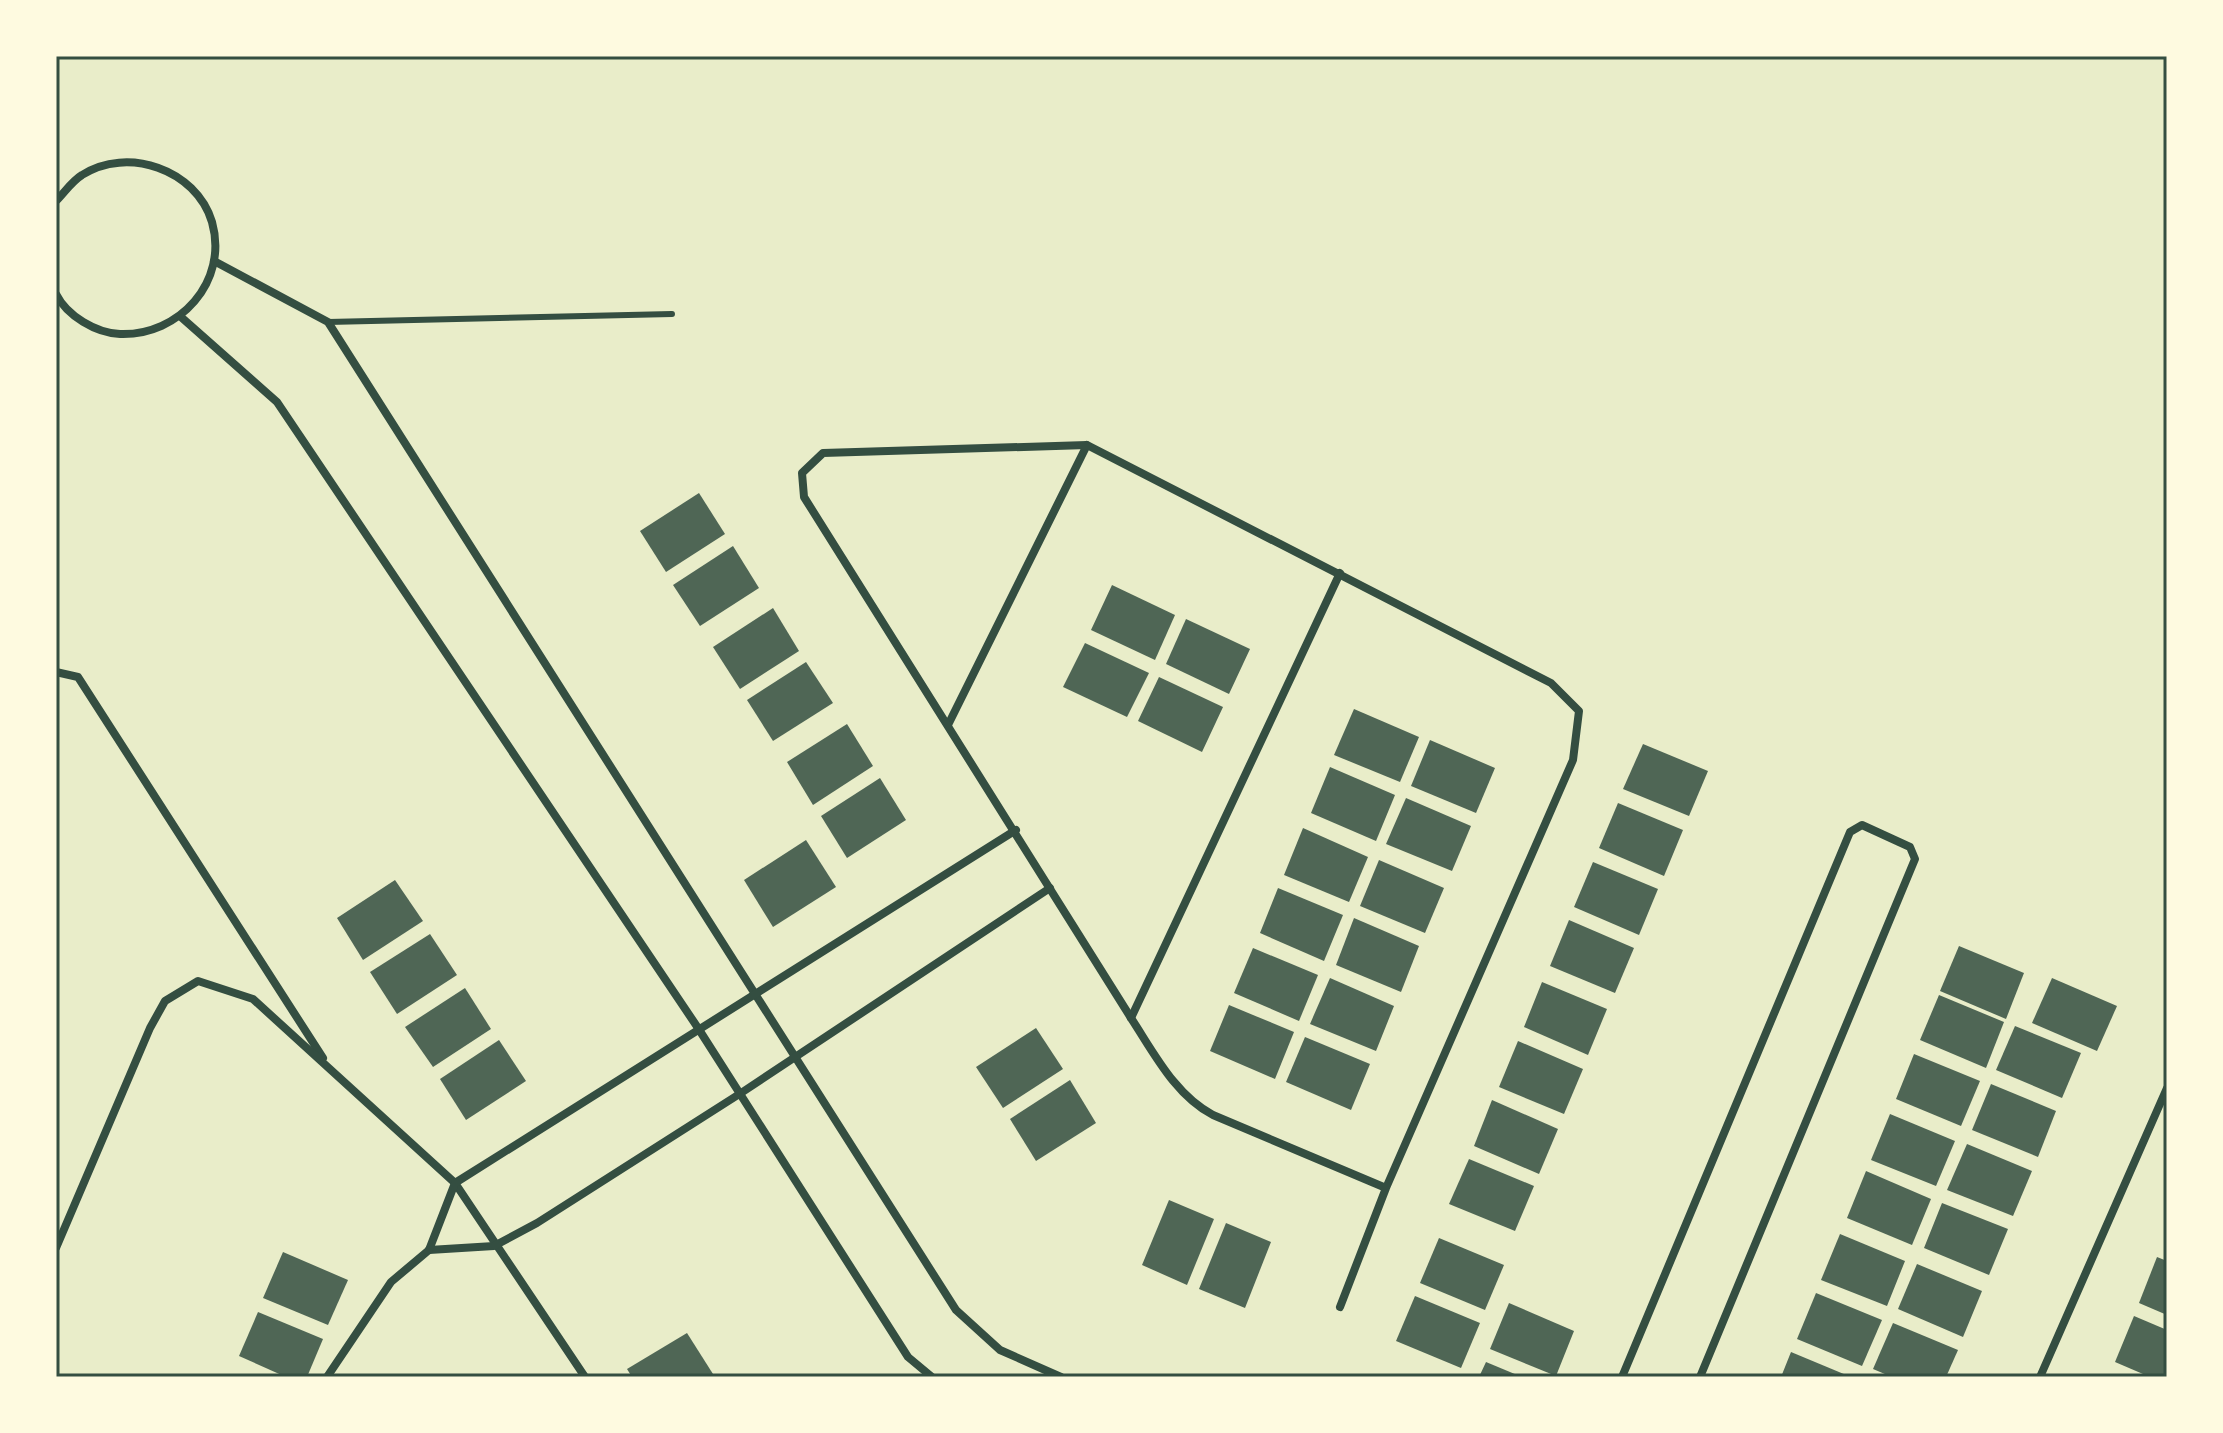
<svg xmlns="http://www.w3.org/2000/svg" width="2223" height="1433" viewBox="0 0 2223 1433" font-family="'Work Sans',sans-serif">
<rect width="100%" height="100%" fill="#e9edc9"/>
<!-- building -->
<g fill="#4f6655">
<polygon points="699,493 725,534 666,572 640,531"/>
<polygon points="733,546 759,588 700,626 673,585"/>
<polygon points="1112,585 1175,615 1155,660 1091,630"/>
<polygon points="773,608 799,651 740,689 713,647"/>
<polygon points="1186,619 1250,649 1229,694 1166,664"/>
<polygon points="1085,643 1149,673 1127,717 1063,687"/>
<polygon points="806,662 833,703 773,741 747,700"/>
<polygon points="1159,677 1223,707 1202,752 1138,721"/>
<polygon points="1354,709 1419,737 1400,782 1334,755"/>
<polygon points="847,724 873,766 813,805 787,762"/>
<polygon points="1430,740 1495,768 1476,813 1411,786"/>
<polygon points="1643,744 1708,771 1689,816 1623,789"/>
<polygon points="1330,767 1395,795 1376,841 1311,813"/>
<polygon points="880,778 906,820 847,858 821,816"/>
<polygon points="1406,798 1471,826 1452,871 1386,844"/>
<polygon points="1618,803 1683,830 1664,876 1599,848"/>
<polygon points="1303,828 1368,857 1349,902 1284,875"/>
<polygon points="806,840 836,887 773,927 744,880"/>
<polygon points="1379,860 1444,888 1425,933 1360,906"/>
<polygon points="1593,862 1658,889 1639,935 1574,907"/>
<polygon points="395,880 423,921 363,960 337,918"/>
<polygon points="1278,888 1343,915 1324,961 1260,933"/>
<polygon points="1354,918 1419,946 1401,992 1336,965"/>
<polygon points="1569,920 1634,948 1615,993 1550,966"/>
<polygon points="430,934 457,975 397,1014 370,972"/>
<polygon points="1959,946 2024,973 2006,1019 1940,991"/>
<polygon points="1253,948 1318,975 1299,1021 1234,993"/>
<polygon points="1330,978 1394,1006 1376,1051 1310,1024"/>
<polygon points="2052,978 2117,1006 2097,1051 2032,1023"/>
<polygon points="1542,982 1607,1009 1588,1055 1524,1027"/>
<polygon points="465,988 491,1029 433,1067 405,1027"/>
<polygon points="1939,995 2004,1022 1986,1068 1920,1040"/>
<polygon points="1229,1005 1294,1032 1275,1079 1210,1051"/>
<polygon points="2015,1026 2081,1053 2062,1098 1996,1070"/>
<polygon points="1036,1028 1063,1069 1003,1108 976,1067"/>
<polygon points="1305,1037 1370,1064 1351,1110 1286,1082"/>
<polygon points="499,1040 526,1081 466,1120 440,1079"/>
<polygon points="1518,1041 1583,1069 1564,1114 1499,1087"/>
<polygon points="1914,1054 1980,1081 1961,1126 1896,1099"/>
<polygon points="1070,1080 1096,1123 1036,1161 1010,1119"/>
<polygon points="1991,1084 2056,1111 2038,1157 1972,1130"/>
<polygon points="1492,1100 1558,1129 1539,1174 1474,1146"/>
<polygon points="1890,1114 1955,1141 1936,1186 1871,1160"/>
<polygon points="1967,1144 2032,1171 2013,1216 1947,1190"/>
<polygon points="1469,1159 1534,1186 1515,1231 1449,1204"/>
<polygon points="1866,1171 1931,1199 1912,1245 1847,1218"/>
<polygon points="1169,1200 1214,1219 1187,1285 1142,1265"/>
<polygon points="1942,1203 2008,1229 1989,1275 1924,1248"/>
<polygon points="1226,1223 1271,1242 1245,1308 1199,1289"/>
<polygon points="1840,1234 1905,1261 1887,1306 1821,1280"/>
<polygon points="1439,1238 1504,1265 1485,1310 1420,1283"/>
<polygon points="283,1252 348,1280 328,1325 263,1298"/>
<polygon points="2157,1257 2167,1261 2167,1315 2139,1303"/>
<polygon points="1917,1264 1982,1291 1963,1337 1898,1309"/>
<polygon points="1816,1293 1882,1320 1862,1366 1797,1339"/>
<polygon points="1415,1296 1480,1323 1461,1368 1396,1341"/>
<polygon points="1509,1303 1574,1331 1556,1376 1490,1349"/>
<polygon points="258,1312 323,1339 307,1377 286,1377 239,1356"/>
<polygon points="2134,1316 2167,1330 2167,1377 2150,1377 2115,1362"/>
<polygon points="1893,1323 1958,1350 1946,1377 1892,1377 1873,1369"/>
<polygon points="687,1333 713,1374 708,1377 632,1377 627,1369"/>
<polygon points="1791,1352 1851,1377 1781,1377"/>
<polygon points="1486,1362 1522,1377 1479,1377"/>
</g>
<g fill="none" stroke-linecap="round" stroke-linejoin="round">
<!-- service -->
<polyline stroke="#344e41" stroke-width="6" points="328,322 672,314"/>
<!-- minor -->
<g stroke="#344e41" stroke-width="8">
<path d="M56 201C64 193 72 181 82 175 127 146 196 169 212 222 229 282 179 336 120 334 96 333 67 316 56 294"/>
<polyline points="214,261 328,322 956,1310 1000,1350 1061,1377"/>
<polyline points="181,317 277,402 698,1028 908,1357 932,1377"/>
<polyline points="56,672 78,677 323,1058"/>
<polyline points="948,725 1087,445"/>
<polyline points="1131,1018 1340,573"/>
<polyline points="56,1248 150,1028 165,1001 198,981 253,999 455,1183 585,1377"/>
<polyline points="429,1250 494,1246 537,1223 741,1093 1050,888"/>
<path d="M1340 1307 1386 1188 1573 760 1579 711 1551 683 1087 445 823 453 802 473 804 497 1131 1018C1154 1053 1175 1095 1213 1115L1386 1188"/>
<polyline points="327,1377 391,1282 429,1250 455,1183 1016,830"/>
<polyline points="1622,1377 1850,832 1862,825 1910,847 1915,859 1700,1377"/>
<polyline points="2040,1377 2167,1088"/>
</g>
</g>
<!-- border -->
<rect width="2223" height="1433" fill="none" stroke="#fefae0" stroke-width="116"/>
<rect x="58" y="58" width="2107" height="1317" fill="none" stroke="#344e41" stroke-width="3"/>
</svg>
